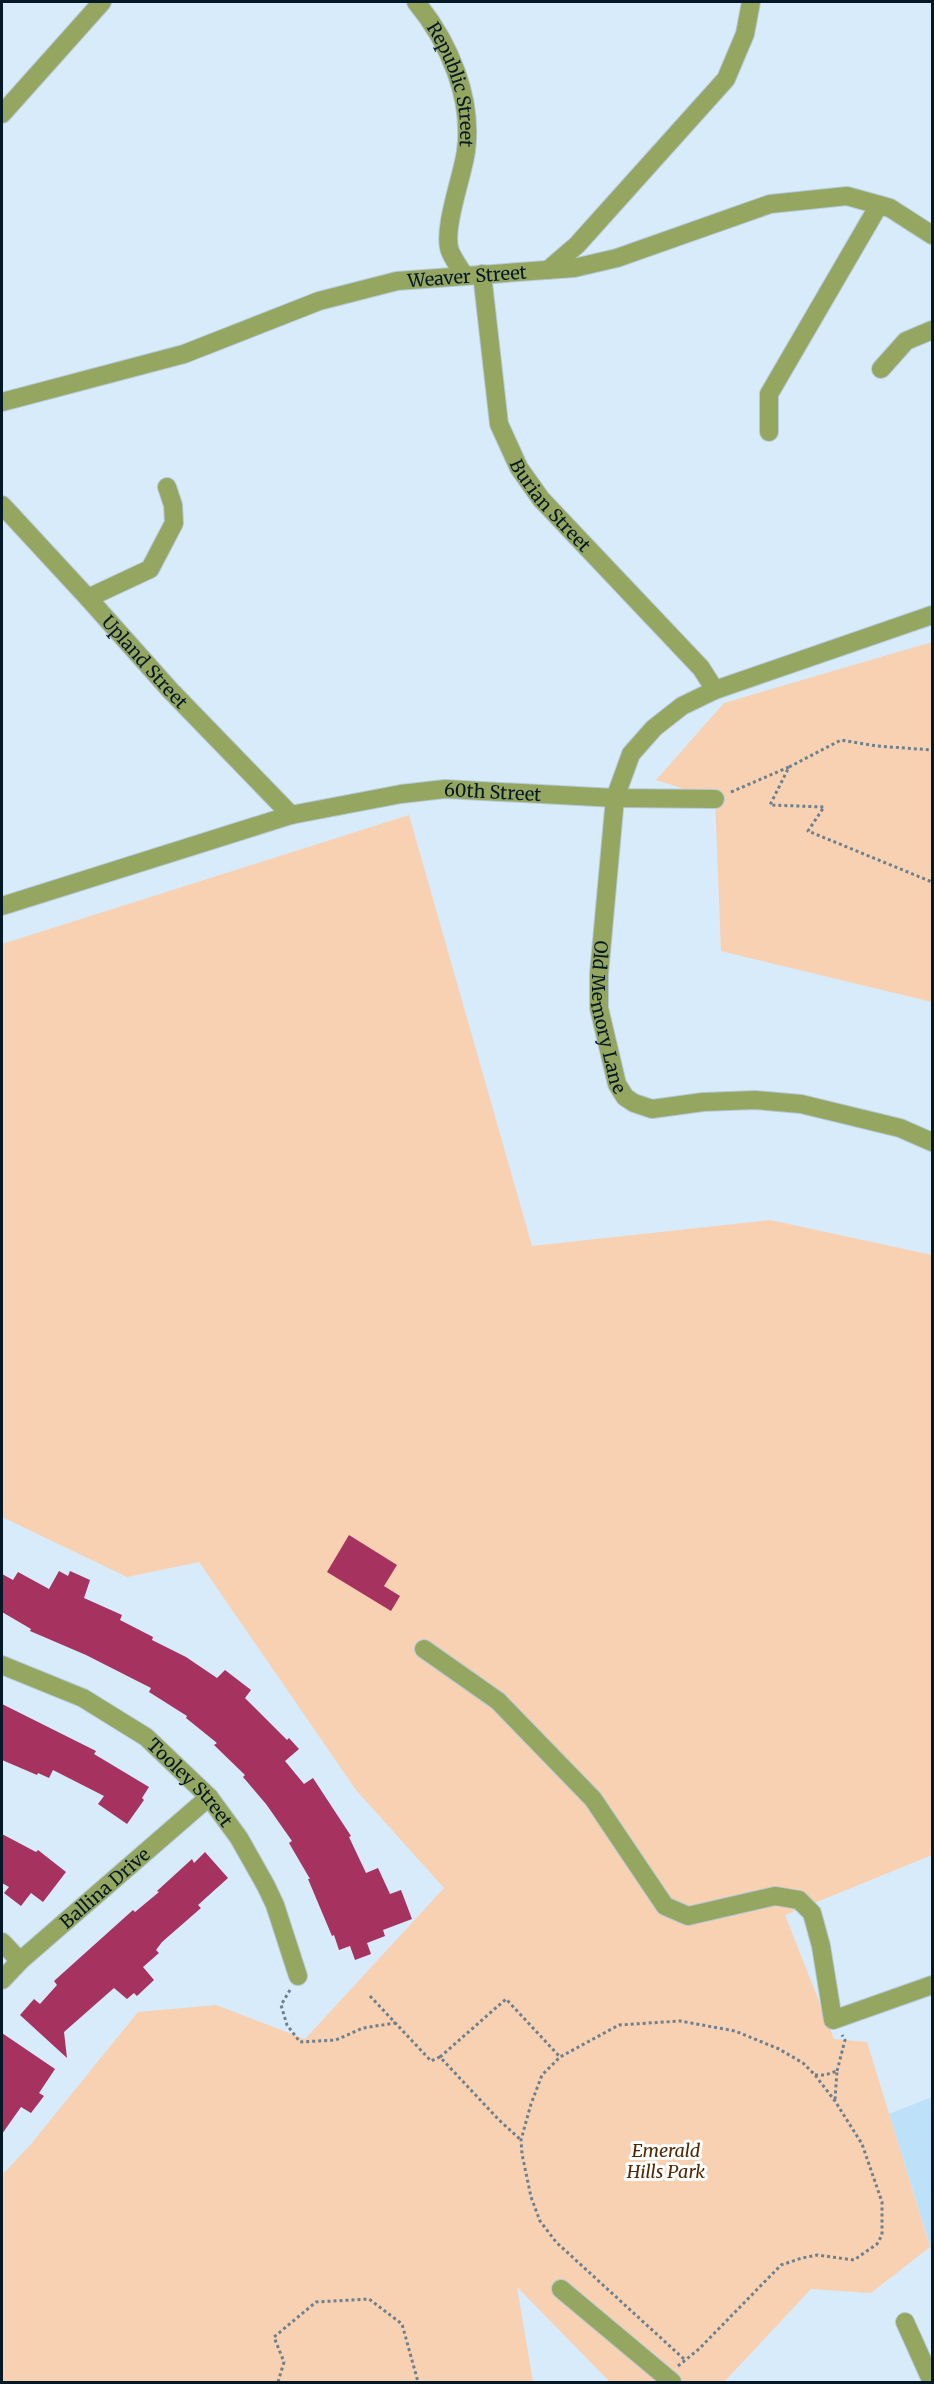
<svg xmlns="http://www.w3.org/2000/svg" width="934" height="2384" viewBox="0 0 934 2384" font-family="Merriweather,serif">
<rect width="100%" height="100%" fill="#d7ebfa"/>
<!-- built -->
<polygon fill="#bee1fa" points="932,2097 932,2252 889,2114"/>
<!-- green -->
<g fill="#f8d1b2">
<polygon points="932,642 932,1002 721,951 715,799 656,780 724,703"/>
<polygon points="409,815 532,1246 770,1220 932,1255 932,1855 785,1915 834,2039 867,2042 930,2247 871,2293 811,2289 724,2382 610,2382 517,2287 533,2382 2,2382 2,2175 31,2144 138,2012 216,2005 305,2039 444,1888 356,1790 199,1562 127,1577 2,1517 2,944"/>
</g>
<!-- building -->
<g fill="#a5325f">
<polygon points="349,1535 397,1565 384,1586 400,1596 391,1611 327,1572"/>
<polygon points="59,1571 68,1576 70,1571 90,1580 84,1598 122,1615 120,1620 153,1637 152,1640 186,1657 217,1678 225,1670 251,1690 245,1698 287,1740 289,1738 299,1749 285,1761 304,1784 313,1778 351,1836 349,1837 366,1873 378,1868 390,1894 401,1890 412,1919 383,1930 385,1936 367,1943 371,1954 355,1960 350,1946 339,1950 334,1935 332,1936 308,1879 310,1879 289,1843 292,1841 266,1804 243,1777 245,1775 214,1745 217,1743 186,1718 187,1716 149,1692 151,1688 86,1655 30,1631 31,1629 2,1612 2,1574 13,1580 18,1572 49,1589"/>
<polygon points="2,1704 96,1751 94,1754 149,1787 142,1798 144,1800 127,1824 98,1804 104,1796 53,1770 49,1778 38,1773 37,1775 2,1760"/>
<polygon points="2,1834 36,1852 38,1850 66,1872 43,1902 31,1893 21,1906 4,1893 9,1887 2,1883"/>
<polygon points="205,1852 228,1878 198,1905 201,1908 162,1942 156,1950 159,1953 143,1967 154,1980 137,1996 134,1993 127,1999 114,1988 64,2032 67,2058 20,2015 34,1999 40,2004 57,1985 54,1981 133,1910 135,1912 159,1892 157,1891 192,1859 194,1863"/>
<polygon points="2,2033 55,2069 39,2093 44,2096 31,2113 21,2107 2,2134"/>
</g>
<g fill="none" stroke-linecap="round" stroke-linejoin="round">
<!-- minor casing -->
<g stroke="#b5c9d8" stroke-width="20">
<g id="minor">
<path id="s1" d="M416 2C449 42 473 98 466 151 463 175 442 230 450 251 453 259 460 268 464 275"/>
<polyline points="2,114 102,2"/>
<polyline points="548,270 577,245 726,79 745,34 751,2"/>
<path id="s2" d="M482 274 499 424 519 468 541 499 701 668 715 690"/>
<polyline points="881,369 906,341 932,330"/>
<path id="s3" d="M2 402 184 354 319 301 397 281 574 268 617 258 770 204 847 196 890 208 932 235"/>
<polyline points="769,432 769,394 879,205"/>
<path id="s4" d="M2 505 88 598 170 690 291 815"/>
<polyline points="88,598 150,569 174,523 173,505 167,487"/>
<path id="s5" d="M932 615 715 690 682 706 654 728 631 754 615 798 599 974V1008L617 1084 625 1097 634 1103 652 1109 703 1102 755 1100 801 1104 900 1128 932 1142"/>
<path id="s6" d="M2 906 291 815 401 794 445 789 615 798 715 799"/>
<polyline points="424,1649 498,1701 593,1799 665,1906 688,1916 775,1896 799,1900 812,1913 821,1946 833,2020 932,1985"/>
<path id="s7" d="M2 1665 83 1698 146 1737 209 1797 239 1838 266 1886 275 1905 298 1976"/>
<polyline points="2,1942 20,1961"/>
<path id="s8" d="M2 1980 20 1961 209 1797"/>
<polyline points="561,2289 672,2382"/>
<polyline points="905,2322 932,2382"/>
</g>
</g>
<!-- path -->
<g stroke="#6d808e" stroke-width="3" stroke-dasharray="3 3" stroke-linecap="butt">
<polyline points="789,767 841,740 877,746 932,750"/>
<polyline points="731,792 789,767 770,805 824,807 808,831 932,882"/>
<polyline points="290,1990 281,2005 287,2025 300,2042 336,2040 363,2028 395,2023"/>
<polyline points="370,1996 431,2061 440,2057 499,2120 521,2140"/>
<polyline points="440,2057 506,1999 560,2057"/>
<polyline points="837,2071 845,2040 842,2035"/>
<polyline points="815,2075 825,2075 837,2071 835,2100"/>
<polyline points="678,2366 699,2349 781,2265 802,2258 817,2255 854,2260 877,2244 882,2235 882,2202 862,2144 835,2101 815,2075 803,2063 779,2049 735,2031 680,2021 619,2025 560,2057 542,2075 531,2104 521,2140 522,2154 531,2197 540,2221 556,2242 685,2360"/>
<polyline points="278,2382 284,2362 274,2337 316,2302 369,2299 402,2324 418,2382"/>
</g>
<!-- minor -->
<use href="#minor" stroke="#94a65f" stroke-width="18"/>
</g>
<g text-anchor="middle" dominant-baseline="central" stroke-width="6" stroke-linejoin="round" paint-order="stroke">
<!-- street labels -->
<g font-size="18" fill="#051825" stroke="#fff">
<text stroke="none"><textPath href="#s1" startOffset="92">Republic Street</textPath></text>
<text stroke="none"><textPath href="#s3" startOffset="484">Weaver Street</textPath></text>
<text stroke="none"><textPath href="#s2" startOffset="248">Burian Street</textPath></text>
<text stroke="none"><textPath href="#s4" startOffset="212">Upland Street</textPath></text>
<text stroke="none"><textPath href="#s6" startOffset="507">60th Street</textPath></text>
<text stroke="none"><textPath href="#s5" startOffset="604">Old Memory Lane</textPath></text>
<text stroke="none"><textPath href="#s7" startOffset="225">Tooley Street</textPath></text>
<text stroke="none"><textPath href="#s8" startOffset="138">Ballina Drive</textPath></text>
</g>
<!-- park labels -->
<g font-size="18" font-style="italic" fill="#4f2902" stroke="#fff">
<text x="666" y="2150">Emerald<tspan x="666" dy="21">Hills Park</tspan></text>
</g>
</g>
<!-- border -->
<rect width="934" height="2384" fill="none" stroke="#051825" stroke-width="6"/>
</svg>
